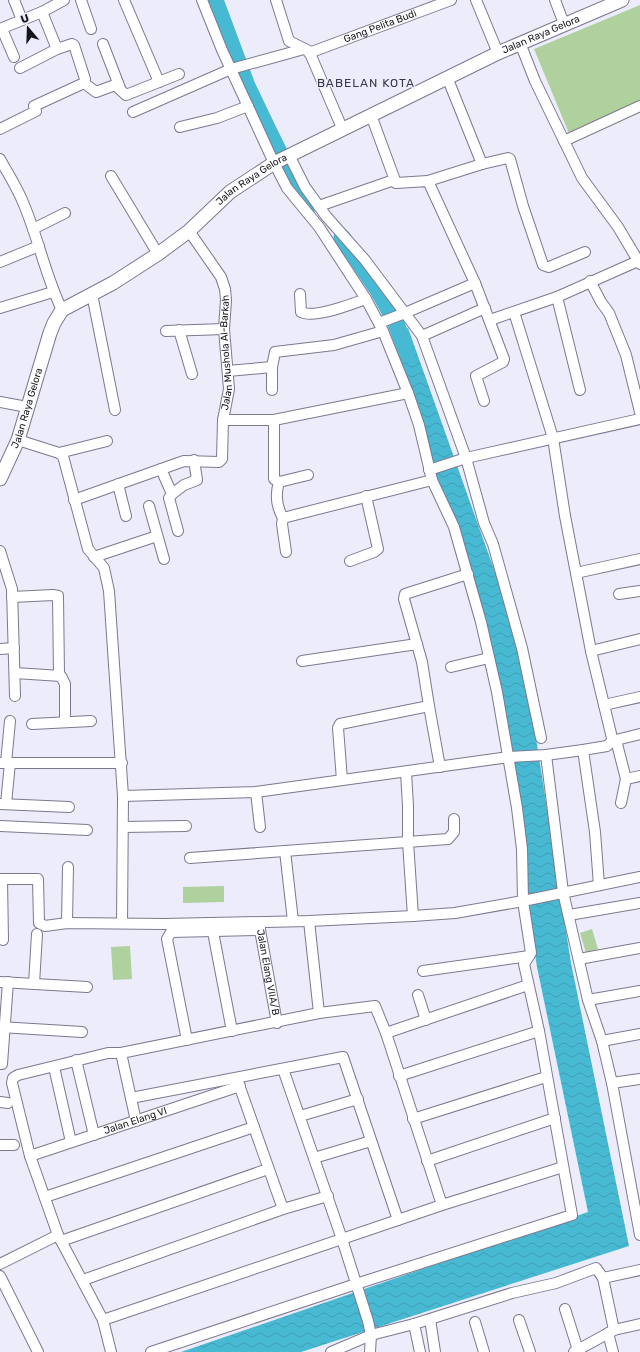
<svg xmlns="http://www.w3.org/2000/svg" width="640" height="1352" viewBox="0 0 640 1352" font-family="Rubik,sans-serif">
<defs>
<pattern id="water-waves" width="16" height="10" patternUnits="userSpaceOnUse"><rect width="16" height="10" fill="#48b9d2"/><path d="M0 5q4-4 8 0t8 0" fill="none" stroke="#3e9eb4"/></pattern>
</defs>
<rect width="100%" height="100%" fill="#edecfb"/>
<!-- garden -->
<g fill="#afd19e">
<polygon points="640,5 640,113 573,143 534,49"/>
<polygon points="224,886 224,902 183,903 183,887"/>
<polygon points="592,929 598,949 586,953 580,933"/>
<polygon points="130,946 132,979 113,980 111,947"/>
</g>
<!-- water -->
<polygon fill="url(#water-waves)" points="408,328 522,648 571,963 629,1246 301,1352 181,1352 588,1212 537,967 487,647 393,335"/>
<g fill="none" stroke-linecap="round" stroke-linejoin="round">
<!-- river -->
<g stroke="#48b9d2" stroke-width="17">
<polyline points="215,0 247,86 269,132 284,162 313,203"/>
<polyline points="342,237 378,290 395,321 407,353"/>
</g>
<!-- minor casing -->
<g stroke="#7c798f" stroke-width="12">
<g id="minor">
<polyline points="14,0 22,20"/>
<polyline points="81,0 91,29"/>
<polyline points="124,0 159,82"/>
<polyline points="276,0 289,41 309,51 342,128"/>
<polyline points="476,0 498,53"/>
<polyline points="555,0 564,24"/>
<polyline points="0,29 42,12"/>
<polyline points="2,29 14,57"/>
<polyline points="520,43 535,81 582,178 618,227 640,264"/>
<polyline points="103,44 120,88"/>
<path id="s1" d="M309 53 451 0"/>
<polyline points="20,68 57,49"/>
<polyline points="447,77 482,164"/>
<polyline points="84,83 96,92 115,85 126,95 179,74"/>
<polyline points="133,112 231,69 304,49"/>
<polyline points="371,115 396,183 428,181 475,283 504,359 503,362 476,376 484,401"/>
<polyline points="180,127 217,118 248,106"/>
<polyline points="0,129 36,111 34,106 84,83 85,79 74,45 72,44 57,49 42,12 64,0"/>
<polyline points="564,141 640,106"/>
<polyline points="289,155 305,187 326,216 365,260 422,336 466,458 484,523 493,544 522,648 541,738"/>
<path d="M0 159C7 172 16 186 22 200 38 236 45 275 62 310"/>
<polyline points="111,176 158,254"/>
<polyline points="428,181 482,164 508,158 510,159 523,206 543,265 549,267 585,252"/>
<polyline points="319,206 394,180"/>
<polyline points="33,229 65,213"/>
<polyline points="0,262 39,246"/>
<polyline points="590,281 601,302 609,313 626,355 640,412"/>
<polyline points="92,294 115,410"/>
<path d="M300 294 301 312C315 319 351 304 366 299"/>
<polyline points="557,297 580,390"/>
<polyline points="0,308 53,292"/>
<polyline points="514,312 553,438 565,516 591,651 612,738 612,741 607,746 583,750 595,832 599,885"/>
<polyline points="490,320 557,297 638,261"/>
<polyline points="379,323 405,313 475,283"/>
<polyline points="179,330 192,374"/>
<polyline points="166,331 224,329"/>
<polyline points="422,336 485,308"/>
<polyline points="228,371 272,367"/>
<polyline points="272,390 272,367 275,352 334,345 383,331"/>
<polyline points="0,402 27,407"/>
<polyline points="223,420 274,420 408,393"/>
<polyline points="274,420 274,479 279,482 308,475"/>
<polyline points="18,440 59,453 63,456 88,549 104,568 109,591 123,796 122,923"/>
<polyline points="59,453 107,441"/>
<polyline points="161,469 172,494 169,498 178,531"/>
<polyline points="429,470 466,458 640,419"/>
<path d="M279 482C275 495 276 506 283 518"/>
<polyline points="118,484 126,516"/>
<polyline points="172,494 184,485 197,480 194,460"/>
<path id="s2" d="M74 500 184 461 219 462 222 459 223 420 229 389 224 329 226 300 225 289 221 277 189 231"/>
<polyline points="149,506 164,559"/>
<polyline points="0,551 12,589 15,696"/>
<polyline points="286,552 282,524 283,518 432,480"/>
<polyline points="94,557 157,536"/>
<polyline points="350,561 374,552 378,549 366,496"/>
<polyline points="576,573 640,559"/>
<polyline points="619,594 640,591"/>
<polyline points="12,597 53,595 58,596 59,675"/>
<polyline points="0,649 14,648"/>
<polyline points="591,651 640,639"/>
<polyline points="302,661 417,644"/>
<polyline points="451,667 489,658"/>
<polyline points="15,673 61,676 65,684 65,722"/>
<polyline points="604,705 640,697"/>
<polyline points="429,706 440,767"/>
<polyline points="32,724 91,721"/>
<polyline points="616,740 626,779"/>
<polyline points="612,741 640,734"/>
<polyline points="546,755 563,892 588,1000 602,1041 612,1083 640,1235"/>
<polyline points="0,763 122,763"/>
<polyline points="6,763 10,721"/>
<polyline points="406,772 408,806 408,842 413,916"/>
<polyline points="342,780 338,728 340,724 429,706 422,662 404,599 405,594 468,574"/>
<polyline points="256,792 260,827"/>
<polyline points="123,796 256,792 509,757 546,755 583,750"/>
<polyline points="621,803 626,779 640,776"/>
<polyline points="0,804 69,807"/>
<polyline points="6,804 10,763"/>
<polyline points="0,826 87,830"/>
<polyline points="123,827 186,826"/>
<polyline points="285,851 293,921"/>
<polyline points="190,858 448,839 454,832 454,819"/>
<polyline points="0,879 38,879 39,923 45,926 67,923 164,924 309,921 413,916 455,913 523,901 640,877"/>
<polyline points="2,879 3,940"/>
<polyline points="569,915 640,903"/>
<polyline points="309,921 319,1013"/>
<polyline points="67,923 68,867"/>
<path id="s3" d="M260 924V930L277 1023"/>
<polyline points="213,932 232,1031"/>
<polyline points="579,959 640,948"/>
<polyline points="423,971 529,956"/>
<polyline points="0,982 87,987"/>
<polyline points="34,984 37,934"/>
<polyline points="418,995 426,1020"/>
<polyline points="588,1000 640,991"/>
<polyline points="0,1027 82,1032"/>
<polyline points="386,1033 528,985"/>
<polyline points="187,1040 167,939 171,932 260,930"/>
<polyline points="602,1041 640,1034"/>
<polyline points="76,1060 94,1135"/>
<polyline points="0,1064 2,1064 8,982"/>
<polyline points="54,1067 71,1142"/>
<polyline points="283,1069 342,1239 368,1321 371,1335 370,1352"/>
<polyline points="399,1076 539,1031"/>
<polyline points="238,1082 283,1209"/>
<polyline points="612,1083 640,1079"/>
<polyline points="131,1098 343,1057 398,1220"/>
<polyline points="0,1102 8,1103"/>
<polyline points="300,1116 358,1099"/>
<polyline points="413,1119 546,1077"/>
<polyline points="136,1121 121,1053 319,1013 375,1006 386,1033 442,1205"/>
<polyline points="0,1145 14,1145"/>
<path id="s4" d="M30 1156 240 1086"/>
<polyline points="314,1158 371,1141"/>
<polyline points="427,1161 555,1118"/>
<polyline points="45,1197 254,1127"/>
<polyline points="61,1241 268,1169"/>
<polyline points="0,1264 58,1235"/>
<polyline points="0,1276 38,1352"/>
<polyline points="603,1278 640,1270"/>
<polyline points="83,1280 283,1209 328,1196"/>
<polyline points="565,1309 578,1350"/>
<polyline points="430,1319 435,1352"/>
<polyline points="103,1320 442,1205 563,1167"/>
<polyline points="519,1320 530,1352"/>
<polyline points="475,1322 484,1352"/>
<polyline points="414,1324 420,1352"/>
<polyline points="608,1333 613,1352"/>
<polyline points="111,1352 103,1320 58,1235 30,1156 12,1083 13,1078 18,1075 108,1053 121,1053"/>
<polyline points="151,1352 356,1284 572,1215 539,1031 524,964 531,953 523,901 522,849 517,808 497,692 481,622 454,527 432,480 419,425 408,393 383,331 366,299 319,227 287,188 274,163 222,50 202,0"/>
<polyline points="331,1352 371,1335 414,1324 512,1293 556,1283 596,1268 603,1278 614,1330"/>
<polyline points="574,1352 614,1330 640,1324"/>
</g>
</g>
<!-- tertiary casing -->
<g stroke="#7c798f" stroke-width="15">
<g id="tertiary">
<path id="s5" d="M0 479 18 440 50 333 54 323 62 310 113 283 158 254 189 231 230 192 274 163 498 53 622 0"/>
</g>
</g>
<!-- minor -->
<use href="#minor" stroke="#fff" stroke-width="10"/>
<!-- tertiary -->
<use href="#tertiary" stroke="#fff" stroke-width="13"/>
</g>
<g text-anchor="middle" dominant-baseline="central" stroke-width="3" stroke-linejoin="round" paint-order="stroke">
<!-- street labels -->
<g font-size="10" fill="#16141d" stroke="#edecfb">
<text stroke="none"><textPath href="#s1" startOffset="76">Gang Pelita Budi</textPath></text>
<text stroke="none"><textPath href="#s5" startOffset="736">Jalan Raya Gelora</textPath></text>
<text stroke="none"><textPath href="#s5" startOffset="412">Jalan Raya Gelora</textPath></text>
<text stroke="none"><textPath href="#s2" startOffset="263">Jalan Mushola Al-Barkah</textPath></text>
<text stroke="none"><textPath href="#s5" startOffset="76">Jalan Raya Gelora</textPath></text>
<text stroke="none"><textPath href="#s3" startOffset="49">Jalan Elang VIIA/B</textPath></text>
<text stroke="none"><textPath href="#s4" startOffset="111">Jalan Elang VI</textPath></text>
</g>
<!-- quarter labels -->
<g font-size="12" letter-spacing="1" fill="#3a374a" stroke="#edecfb">
<text x="366" y="83">BABELAN KOTA</text>
</g>
</g>
<!-- north arrow -->
<g transform="translate(28 28) rotate(341)" stroke="#edecfb" stroke-width="3" paint-order="stroke">
<path d="M0-3L7 15L0 10L-7 15Z" fill="#16141d"/>
<text y="-6" font-size="11" font-weight="bold" text-anchor="middle" fill="#16141d">U</text>
</g>
</svg>
